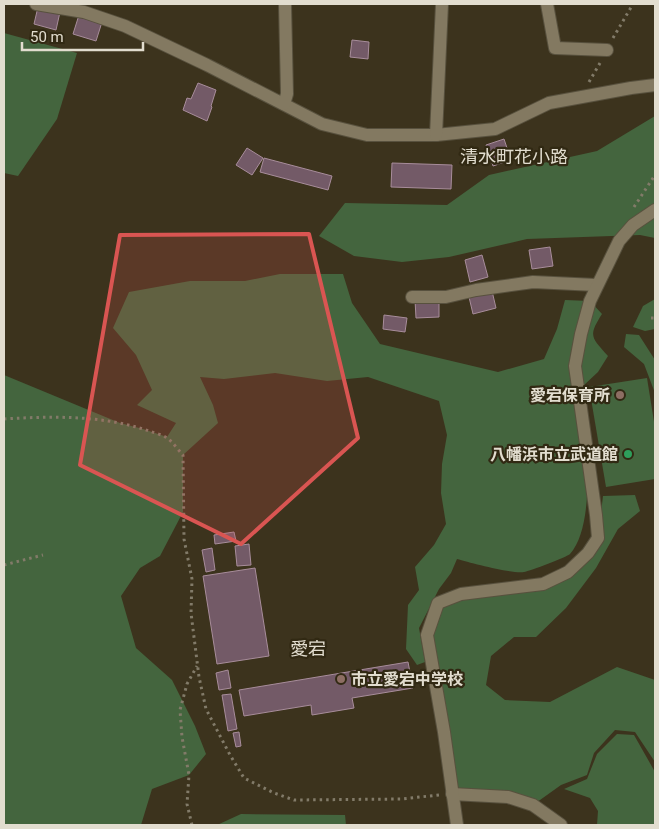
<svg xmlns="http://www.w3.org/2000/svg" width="659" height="829" viewBox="0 0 659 829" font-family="Roboto,'Noto Sans JP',sans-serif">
<rect width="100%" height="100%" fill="#3c331d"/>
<!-- green -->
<g fill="#44653e">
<polygon points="4,33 77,53 57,119 18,176 4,173"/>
<polygon points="655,116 655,238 640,235 527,239 449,257 402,262 354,256 319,236 345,203 447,205 489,175 597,151"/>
<path d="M280 274H343L352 303 380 344 498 372 544 359 557 329 565 300 590 301 602 314C588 336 591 337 608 356L598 372 583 386C585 426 598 523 570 554 567 557 530 571 524 572 512 574 471 563 457 559L451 573 439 589 419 628 425 662 417 665 406 649 408 605 419 590 415 567 434 545 446 524 441 493 442 464 447 435 439 401 368 377 327 381 275 373 224 379 200 377 213 405 218 423 183 455V512L160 556 140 568 121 596 136 648 172 680 195 726 206 754 189 775 152 789 141 825H4V375L120 423 143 429 167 437 176 423 137 405 152 390 136 355 113 328 129 292 190 281H245Z"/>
<polygon points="655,299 655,329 645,331 633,327 643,306"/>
<polygon points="626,334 639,335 655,360 655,393 644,364 624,347"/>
<polygon points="647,378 655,428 655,479 606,487 589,387"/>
<polygon points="635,495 640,511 618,529 596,568 566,608 536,637 514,637 491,656 486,685 505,700 550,702 617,667 655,680 655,762 635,732 615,730 594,753 587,775 561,785 533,805 452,794 427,635 438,603 543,584 568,572 598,538 603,496"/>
<polygon points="617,734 634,735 655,772 655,825 597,825 598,811 590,798 564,789 587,779 597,754"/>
<polygon points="241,814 345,815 346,825 217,825"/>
</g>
<!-- building -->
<g fill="#735a67" stroke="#a88d9b">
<polygon points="38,7 60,12 56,30 34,24"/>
<polygon points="79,15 102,22 96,41 73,34"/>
<polygon points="352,40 369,42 368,59 350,57"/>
<polygon points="198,83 216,90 211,106 212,107 207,121 183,110 187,98 191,99"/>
<polygon points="504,139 511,160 493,166 486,145"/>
<polygon points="247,148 263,158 252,175 236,165"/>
<polygon points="264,158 332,176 328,190 260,172"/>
<polygon points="392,163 452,165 451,189 391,187"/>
<polygon points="550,247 553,266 532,269 529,250"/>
<polygon points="482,255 488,277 470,282 465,260"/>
<polygon points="492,291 496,308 473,314 469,297"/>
<polygon points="439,299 439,317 416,318 415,300"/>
<polygon points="384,315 407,318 405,332 383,329"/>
<polygon points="234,532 236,541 215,544 214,535"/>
<polygon points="249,544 251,565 237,566 235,546"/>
<polygon points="212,548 215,570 206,572 202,550"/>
<polygon points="255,568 269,656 217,664 203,576"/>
<polygon points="408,662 413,688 352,698 354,708 312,715 311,705 244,716 239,690"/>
<polygon points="228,670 231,688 219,690 216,673"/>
<polygon points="231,694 237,729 228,731 222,695"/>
<polygon points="239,732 241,746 236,747 233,733"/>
</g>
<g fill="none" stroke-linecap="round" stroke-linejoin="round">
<!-- street casing -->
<g stroke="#58513e" stroke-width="14">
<g id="street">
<polyline points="36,4 84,12 125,26 207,65 322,124 367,135 436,135 495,129 549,103 631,88 655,85"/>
<polyline points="547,4 555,48 607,50"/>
<polyline points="284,104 287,94 285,4"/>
<polyline points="436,135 442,4"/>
<polyline points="412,297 446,297 476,290 533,282 596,285"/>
<polyline points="452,794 508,797 533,805 561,825"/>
<polyline points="457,825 444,732 427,635 438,603 461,594 543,584 568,572 588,553 598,538 596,515 575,366 581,334 590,301 619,241 633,225 655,210"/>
</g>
</g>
<!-- path -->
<g stroke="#827b69" stroke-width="3" stroke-dasharray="2.5 4" stroke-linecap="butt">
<polyline points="613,38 633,4"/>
<polyline points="589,82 600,63"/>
<polyline points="634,207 655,175"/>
<polyline points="651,318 655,318"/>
<path d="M4 419C52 416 103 415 149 431 155 433 163 435 167 438 173 442 178 450 183 455L184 539 192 579 191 613 199 677 206 709 230 755 244 778 274 793 294 800 401 799 439 795"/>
<polyline points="4,565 43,555"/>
<polyline points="192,825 187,804 189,775 182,737 180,710 187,684 197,666"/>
</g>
<!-- street -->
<use href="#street" stroke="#837961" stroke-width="12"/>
</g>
<!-- marked area -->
<path fill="#d95552" fill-opacity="0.2" stroke="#d95552" stroke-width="4" stroke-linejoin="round" d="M309 234 358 438 241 544 80 465 120 235Z"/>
<!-- markers -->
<g fill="#8d6e63" stroke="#312913" stroke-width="2">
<circle cx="620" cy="395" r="5"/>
<circle cx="341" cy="679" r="5"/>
</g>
<circle fill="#2e9e5b" stroke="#312913" stroke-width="2" cx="628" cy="454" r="5"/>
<g text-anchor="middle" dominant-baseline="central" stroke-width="4.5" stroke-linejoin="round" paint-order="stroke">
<!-- poi labels -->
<g font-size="16" font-weight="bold" fill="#e2ddcf" stroke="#312913" text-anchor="end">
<text x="610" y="395">愛宕保育所</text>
<text x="618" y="454">八幡浜市立武道館</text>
<text x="351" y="679" text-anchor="start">市立愛宕中学校</text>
</g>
<!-- neighbourhood labels -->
<g font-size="18" fill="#e2ddcf" stroke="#312913">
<text x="514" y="156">清水町花小路</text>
<text x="308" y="648">愛宕</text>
</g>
</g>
<!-- border -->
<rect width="659" height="829" fill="none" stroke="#e2ddcf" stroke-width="10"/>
<!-- scale -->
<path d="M22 42v8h121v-8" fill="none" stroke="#e2ddcf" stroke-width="2.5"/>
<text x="30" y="42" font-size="15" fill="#e2ddcf" stroke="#312913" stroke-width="4" paint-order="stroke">50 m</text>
</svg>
